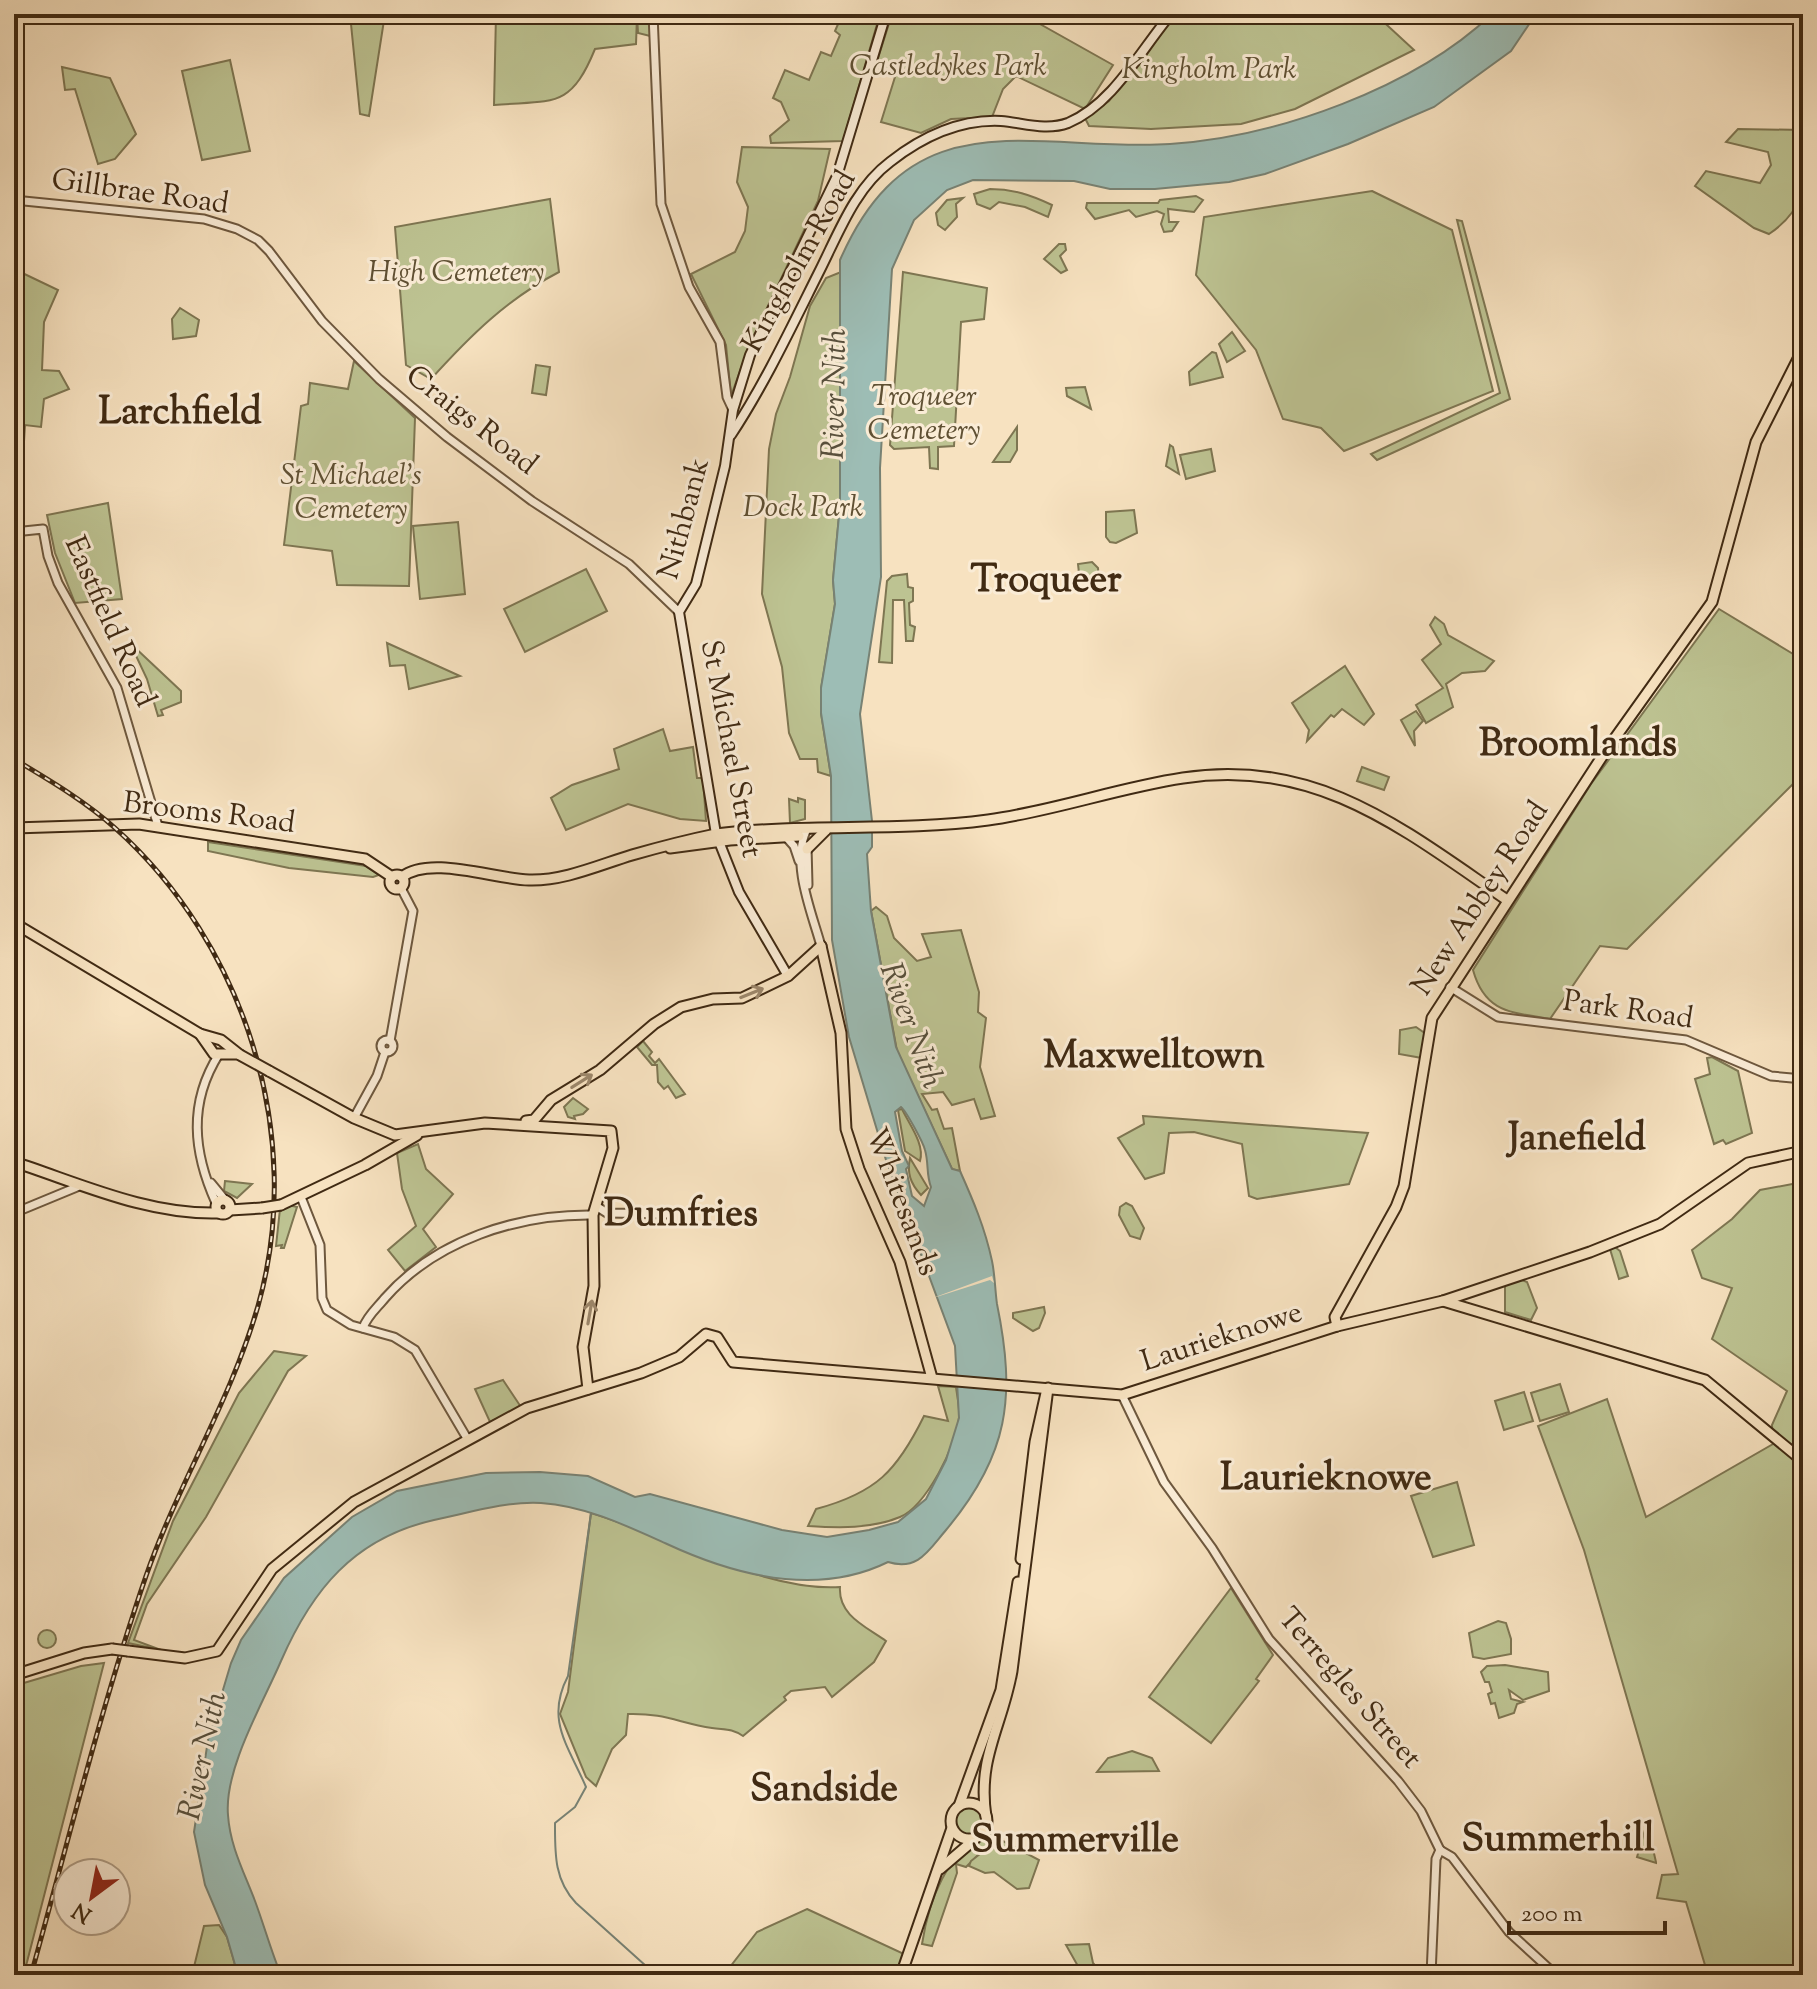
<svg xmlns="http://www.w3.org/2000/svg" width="1817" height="1989" viewBox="0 0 1817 1989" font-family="'Sorts Mill Goudy',serif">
<rect width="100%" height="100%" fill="#f7e2c0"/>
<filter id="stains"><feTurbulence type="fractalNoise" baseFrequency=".0025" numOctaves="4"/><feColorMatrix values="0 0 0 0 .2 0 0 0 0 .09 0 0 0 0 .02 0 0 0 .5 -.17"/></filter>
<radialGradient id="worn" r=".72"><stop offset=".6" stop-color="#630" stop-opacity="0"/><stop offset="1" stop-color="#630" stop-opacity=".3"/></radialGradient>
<!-- green -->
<g fill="#bdc392" stroke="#7e7652" stroke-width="2">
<polygon points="350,14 385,14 369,116 360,114"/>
<path d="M496 14H650V36L638 33 637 16 636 44 595 49C570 110 553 100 494 105Z"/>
<polygon points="849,14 880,14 843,141 771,143 770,136 789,120 781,102 773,98 785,70 809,80 821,52 831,56 840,35 835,31 842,15 847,18"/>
<polygon points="892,14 1022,14 1113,65 1085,109 1016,76 1003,89 992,117 951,119 921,133 881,122 895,77 874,71"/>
<polygon points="1174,14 1375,14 1414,50 1295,109 1241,124 1151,129 1089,126 1085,118 1109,101"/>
<polygon points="230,60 250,151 202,160 182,71"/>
<polygon points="62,67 110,78 136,134 115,159 98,164 75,89 65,90"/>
<path d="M1738 129 1803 130C1803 177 1812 205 1769 234L1754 228 1695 186 1706 171 1760 183 1771 165 1768 152 1726 142Z"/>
<polygon points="742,147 830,149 818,201 749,346 731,396 726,345 691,274 735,252 745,231 748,207 737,182"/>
<path d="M990 189C1013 189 1031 195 1052 205L1048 217 1025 207 999 202 990 209 977 204 974 194Z"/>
<polygon points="1372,191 1452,230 1493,391 1344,451 1321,428 1283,419 1256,350 1196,275 1204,217"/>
<polygon points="1196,196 1203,200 1194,212 1168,209 1169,222 1178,222 1172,231 1164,232 1161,224 1164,214 1157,211 1136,217 1129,210 1095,219 1086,208 1087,203 1158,203 1160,200"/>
<polygon points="963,198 956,204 957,217 945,230 938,225 936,213 947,200"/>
<path d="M550 199 559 272C507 299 470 336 431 379L406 365 395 227Z"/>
<polygon points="1457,220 1462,221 1510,399 1377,460 1371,454 1500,393"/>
<polygon points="1059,244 1065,244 1066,250 1060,256 1067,270 1061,273 1044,259"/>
<polygon points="14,269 58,290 44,322 42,370 59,371 69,389 44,399 41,427 25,425 19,523 14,524"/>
<polygon points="841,272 840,505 833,580 835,604 821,689 821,713 831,776 818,772 817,759 800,759 789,733 782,667 762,594 769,449 776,414 790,377 810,306 826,278"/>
<polygon points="903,272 987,288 984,319 961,322 954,446 938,447 938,469 930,468 929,447 894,449 890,445"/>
<polygon points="180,308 199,320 196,336 173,339 172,319"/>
<polygon points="1232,332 1245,351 1227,362 1219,344"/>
<polygon points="1212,352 1216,353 1223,377 1190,385 1189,372"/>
<polygon points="354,361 415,418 409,586 337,585 332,551 284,545 301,406 308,404 310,383 348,389"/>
<polygon points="536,365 550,367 546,395 532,393"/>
<polygon points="1085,387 1091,409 1067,396 1066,388"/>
<polygon points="1017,427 1017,450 1010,462 993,462"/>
<polygon points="1170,445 1173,447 1179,474 1166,466"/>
<polygon points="1211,449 1215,471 1186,479 1180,455"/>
<polygon points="108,503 122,599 75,603 55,553 47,515"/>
<polygon points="1134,510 1137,533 1116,543 1110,542 1106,537 1106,512"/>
<polygon points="458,522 465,594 420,599 413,526"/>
<polygon points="1092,562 1098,568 1099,582 1080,582 1078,564"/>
<polygon points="586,569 607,611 525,652 504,609"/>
<polygon points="907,574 908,587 913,588 913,601 909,603 910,625 915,627 913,641 906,641 904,600 893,600 892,663 879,662 887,581 892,576"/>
<path d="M1719 609 1803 660V774L1627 949 1600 946 1550 1019C1511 1012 1485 1013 1473 970L1591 784Z"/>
<polygon points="1435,617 1444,624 1448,635 1494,661 1485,671 1462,673 1446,684 1453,707 1426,723 1416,705 1443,688 1422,660 1441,644 1430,625"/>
<polygon points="130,643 181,691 181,702 161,710 163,715 158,716 147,679"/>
<polygon points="387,643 460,676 409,689 405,665 390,666"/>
<polygon points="1345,666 1374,714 1364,725 1342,709 1334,717 1331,715 1307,741 1309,730 1292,703"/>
<polygon points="1416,711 1423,721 1414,731 1415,746 1401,720"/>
<polygon points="663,729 670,751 693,747 697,778 703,778 706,821 680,819 628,804 566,830 551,798 572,785 619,769 614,749"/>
<polygon points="1362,767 1389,777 1384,790 1357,781"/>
<polygon points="798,798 805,800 805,819 790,823 789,799 798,802"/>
<polygon points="208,842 366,866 379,875 373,877 289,868 208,851"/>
<polygon points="876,907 887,916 894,938 917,961 931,957 922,934 961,930 979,992 978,1012 986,1018 980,1067 995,1116 981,1119 974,1099 952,1105 943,1092 922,1094 932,1110 937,1109 944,1129 952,1128 960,1171 952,1169 897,1051 871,911"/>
<polygon points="1416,1027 1426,1034 1422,1058 1399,1054 1400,1030"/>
<polygon points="643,1041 652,1052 649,1056 655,1063 659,1059 685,1094 676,1098 668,1086 664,1089 658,1082 657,1065 652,1065 637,1047"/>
<polygon points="1712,1057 1738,1071 1752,1133 1726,1144 1723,1140 1714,1144 1695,1079 1710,1074 1707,1058"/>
<polygon points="573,1098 588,1109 583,1114 574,1116 575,1119 568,1117 564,1107"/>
<path d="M902 1109C909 1124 925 1144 920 1161L905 1151 898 1110Z"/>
<polygon points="1143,1116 1368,1133 1349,1184 1257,1199 1249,1196 1242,1144 1194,1132 1169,1133 1164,1173 1145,1179 1118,1138 1144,1124"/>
<polygon points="418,1144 426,1169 453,1194 423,1229 436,1247 405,1271 388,1250 416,1226 402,1189 397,1153"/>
<path d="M910 1158 928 1188 921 1195C910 1183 907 1173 910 1158Z"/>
<polygon points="225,1181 252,1184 237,1198 224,1191"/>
<polygon points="1803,1182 1803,1961 1778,1975 1708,1975 1686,1902 1657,1898 1662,1875 1678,1874 1584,1550 1538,1426 1607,1399 1646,1517 1773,1444 1772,1425 1787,1391 1712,1339 1732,1288 1702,1278 1692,1250 1732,1219 1760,1190"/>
<polygon points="1126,1203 1132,1206 1144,1228 1140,1239 1130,1236 1119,1215 1120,1207"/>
<polygon points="288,1205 297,1207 284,1248 281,1248 282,1245 276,1246 280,1209"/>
<polygon points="1615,1247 1620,1251 1628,1276 1619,1279 1610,1249"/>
<polygon points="1522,1280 1527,1282 1537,1308 1531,1320 1505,1312 1505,1285"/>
<polygon points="1044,1307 1045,1313 1039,1328 1033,1331 1013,1318 1013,1313"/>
<polygon points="274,1351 306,1356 288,1371 206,1517 147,1604 134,1640 161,1650 128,1643 173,1521 239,1393"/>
<polygon points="503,1380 521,1407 490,1422 475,1389"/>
<polygon points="1560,1384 1569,1412 1540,1421 1531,1393"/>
<path d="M938 1386 956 1387C957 1396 960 1408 959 1417 957 1445 926 1506 900 1517 871 1529 839 1528 808 1526L816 1509C876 1493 897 1471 924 1416L948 1421Z"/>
<polygon points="1524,1392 1533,1421 1504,1430 1495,1401"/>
<polygon points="1457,1482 1474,1545 1433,1557 1411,1496"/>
<path d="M591 1513C666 1535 763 1592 840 1587 838 1615 865 1626 886 1641L874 1662 832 1697 825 1687 791 1691 784 1697 786 1700 743 1736C731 1728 725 1730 712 1728 679 1723 665 1713 628 1714L626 1735 612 1749 596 1786 586 1777 560 1714 568 1692Z"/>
<polygon points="1231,1588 1273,1655 1256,1679 1259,1681 1211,1743 1149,1697"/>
<polygon points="1498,1621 1506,1623 1511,1639 1511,1654 1484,1659 1473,1657 1469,1633"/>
<circle cx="47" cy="1639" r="9"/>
<polygon points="104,1663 27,1962 23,1975 14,1975 17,1685 81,1666"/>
<polygon points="1505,1665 1548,1672 1549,1691 1523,1700 1509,1690 1511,1699 1523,1702 1517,1704 1514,1713 1499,1718 1495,1703 1491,1704 1488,1694 1492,1692 1489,1682 1485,1682 1481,1672 1487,1666"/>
<polygon points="1132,1751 1152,1758 1159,1771 1097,1772 1108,1758"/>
<circle cx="969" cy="1822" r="14"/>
<polygon points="1647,1823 1656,1862 1656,1863 1637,1857"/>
<path d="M992 1835 997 1836 966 1867 956 1864 957 1873 932 1946 922 1944C928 1905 946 1846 992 1835Z"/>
<polygon points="999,1839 1039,1860 1029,1888 1017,1889 994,1872 985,1873 969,1866 971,1861"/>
<polygon points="807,1909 904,1954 897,1975 736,1975 730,1967 757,1932"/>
<polygon points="219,1925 227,1937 238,1975 188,1975 193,1971 204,1926"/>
<polygon points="1089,1944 1093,1963 1103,1975 1083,1975 1066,1945"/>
</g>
<!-- water -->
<path fill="#9dbdb5" stroke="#788274" stroke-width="2" fill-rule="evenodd" d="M1492 14H1536L1511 51 1434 107 1348 144 1265 174 1229 182 1155 189H1110L1074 181 973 180 947 190 914 220 892 269 880 468 881 577 860 714 872 821V847L867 854 871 911 896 1047 952 1169 960 1171C973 1200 985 1228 992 1261 995 1275 995 1290 997 1304 1016 1397 1009 1455 946 1530 928 1551 918 1571 888 1562 817 1597 736 1576 667 1544 627 1526 586 1506 541 1503 505 1501 468 1513 434 1520 354 1538 312 1590 281 1661 263 1703 224 1769 228 1815 230 1846 244 1872 255 1901 264 1925 271 1951 281 1975H238L227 1937 205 1885 194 1832 208 1740 231 1663 241 1640 284 1578 352 1517 397 1491 486 1473 540 1472 588 1476 635 1497 650 1494 782 1530 827 1537 869 1530 898 1522 926 1499 946 1460 959 1418 955 1346 886 1160 849 1037 832 940 831 776 821 713V688L835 604 833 580 840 505V260C912 95 1031 152 1170 144 1277 137 1414 88 1492 14ZM901 1107C906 1111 923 1142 925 1150 929 1164 926 1174 931 1187L924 1206 912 1196 906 1169 909 1166 902 1151 895 1112Z"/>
<!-- pier -->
<polygon fill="#f7e2c0" points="992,1276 994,1283 990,1280 930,1299"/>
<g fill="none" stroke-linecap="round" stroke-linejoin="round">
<!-- stream -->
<path stroke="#788274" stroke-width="2" d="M591 1513 568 1676C545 1720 568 1745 586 1787L575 1807 555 1823C555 1853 554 1880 576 1903L656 1975"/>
<!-- tertiary casing -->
<g stroke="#6e583e" stroke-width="11">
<g id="tertiary">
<polyline points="653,14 661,204 689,287 720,342 727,397 733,410"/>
<polyline points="14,200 204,219 237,229 258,240 269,251 322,321 379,379 447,437 532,501 629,564 679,612"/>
<polyline points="14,532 43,529 48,556 58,583 117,688 158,826"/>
<path d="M806 831C791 864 812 913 821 946"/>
<polyline points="786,837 794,846 799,861"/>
<polyline points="807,846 808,885"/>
<polyline points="1450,987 1498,1017 1686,1040 1771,1076 1803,1079"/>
<circle cx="387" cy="1046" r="6"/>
<polyline points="390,1041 413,911 401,888"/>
<polyline points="354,1118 377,1076 385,1052"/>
<polyline points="211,1183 225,1200"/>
<polyline points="301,1197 320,1245 322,1298 327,1310 351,1325 394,1337 415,1350 468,1440"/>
<path d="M216 1203C193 1152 188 1103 219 1054"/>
<polyline points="596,1206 607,1213 670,1214"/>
<polyline points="14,1213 77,1187"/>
<path d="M363 1328C367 1316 377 1308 385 1298 436 1240 517 1214 593 1215"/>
<polyline points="1122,1395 1164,1482 1212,1548 1269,1639 1398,1781 1421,1811 1440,1850"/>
<polyline points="1440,1850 1452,1857 1509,1932 1556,1975"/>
<polyline points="1431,1975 1436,1859 1440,1850"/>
</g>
</g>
<!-- secondary casing -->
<g stroke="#402a13" stroke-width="12">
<g id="secondary">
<path d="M731 435C764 385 791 328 818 274 838 235 854 189 890 162 922 137 960 119 1001 121 1024 123 1046 131 1068 123 1113 104 1140 51 1171 14"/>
<polyline points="788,976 739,892 716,834 679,612 696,584 725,466 733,410 750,355 837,176 886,14"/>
</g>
</g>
<!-- primary casing -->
<g stroke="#402a13" stroke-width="13">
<g id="primary">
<polyline points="14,828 139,824 365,859 392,877"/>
<polyline points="670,848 730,840 799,836"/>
<polyline points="807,849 826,830"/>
<circle cx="397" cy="882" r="7"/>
<path d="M402 877C430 855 494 879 529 880 564 881 599 865 632 855 660 847 687 840 716 834 805 823 898 832 988 820 1054 811 1117 788 1183 778 1317 757 1404 830 1507 900"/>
<polyline points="14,923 200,1034 221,1040 240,1055"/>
<polyline points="821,946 841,1033 846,1129 859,1169 900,1262 932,1378"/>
<polyline points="200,1034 214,1054 237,1054"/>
<polyline points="269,1071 354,1118 395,1135 485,1123 611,1131 613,1148 593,1215 594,1286 583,1347 588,1389"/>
<polyline points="526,1121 534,1120 551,1100 600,1070 654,1024 681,1007 713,999 742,998 788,976 821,946"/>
<path d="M14 1162C79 1183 147 1215 218 1213"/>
<circle cx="223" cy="1207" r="7"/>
<polyline points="281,1205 365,1165 417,1135"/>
<polyline points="230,1210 262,1208"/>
<polyline points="1443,1301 1705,1380 1803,1461"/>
<polyline points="1337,1326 1335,1317 1396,1207 1404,1186 1432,1018 1605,752 1712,602 1756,442 1803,349"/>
<polyline points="1021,1559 1035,1442 1046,1393"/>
<polyline points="128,1651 185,1658 217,1651 272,1569 354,1502 527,1408 641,1373 679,1357 706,1334 717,1337 733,1362 1122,1395 1337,1326 1443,1301 1590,1252 1660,1224 1748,1163 1803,1151"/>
<polyline points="14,1675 84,1653 112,1649"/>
<circle cx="969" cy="1821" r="18"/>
<polyline points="959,1806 1001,1690 1018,1582"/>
<path d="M986 1817C977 1758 1002 1727 1012 1671L1048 1388"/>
<polyline points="940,1869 974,1840"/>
<polyline points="901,1975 952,1828"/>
</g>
</g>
<!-- tertiary -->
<use href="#tertiary" stroke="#faecd6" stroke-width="7"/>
<!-- secondary -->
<use href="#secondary" stroke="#faecd6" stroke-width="8"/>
<!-- primary -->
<use href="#primary" stroke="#f7e2c0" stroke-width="9"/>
<!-- rail casing -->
<g stroke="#402a13" stroke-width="5">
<path id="rail" d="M14 759C49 780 85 801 115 828 245 944 306 1136 258 1306 231 1400 178 1484 146 1576 101 1707 68 1842 31 1975"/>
</g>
<!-- rail -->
<use href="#rail" stroke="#faecd6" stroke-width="2" stroke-dasharray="6" stroke-linecap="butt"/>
<!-- primary-bridge casing -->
<g stroke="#402a13" stroke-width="13" stroke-linecap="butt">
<g id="primary-bridge">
<polyline points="240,1055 269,1071"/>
<polyline points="262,1208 281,1205"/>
<polyline points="112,1649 128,1651"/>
</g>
</g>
<!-- primary-bridge -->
<use href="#primary-bridge" stroke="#f7e2c0" stroke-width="9"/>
</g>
<!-- one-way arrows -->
<defs><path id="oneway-shaft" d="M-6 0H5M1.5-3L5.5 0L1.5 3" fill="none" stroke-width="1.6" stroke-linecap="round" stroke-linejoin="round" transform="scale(2)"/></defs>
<g stroke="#9c866a">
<use href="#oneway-shaft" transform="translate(752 993) rotate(-22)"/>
<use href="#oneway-shaft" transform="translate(582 1081) rotate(-32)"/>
<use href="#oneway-shaft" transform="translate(590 1312) rotate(-80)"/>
</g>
<g text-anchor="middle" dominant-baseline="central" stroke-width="6" stroke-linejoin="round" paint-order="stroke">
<!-- park labels -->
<g font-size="30" font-style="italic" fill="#5f5033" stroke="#faecd6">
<text x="948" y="67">Castledykes Park</text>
<text x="1209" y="70">Kingholm Park</text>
<text x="456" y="273">High Cemetery</text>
<text x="924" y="397">Troqueer<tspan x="924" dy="34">Cemetery</tspan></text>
<text x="351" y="476">St Michael's<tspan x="351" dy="34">Cemetery</tspan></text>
<text x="803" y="508">Dock Park</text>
</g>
<!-- street labels -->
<g font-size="30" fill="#402a13" stroke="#faecd6">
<text transform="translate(140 193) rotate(8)">Gillbrae Road</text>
<text transform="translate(800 262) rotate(-61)">Kingholm Road</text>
<text transform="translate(471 421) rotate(38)">Craigs Road</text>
<text transform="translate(685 519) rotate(-75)">Nithbank</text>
<text transform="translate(109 622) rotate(66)">Eastfield Road</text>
<text transform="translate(730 749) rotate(79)">St Michael Street</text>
<text transform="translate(209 814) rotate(7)">Brooms Road</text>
<text transform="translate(1481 899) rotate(-57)">New Abbey Road</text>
<text transform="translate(1628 1011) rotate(8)">Park Road</text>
<text transform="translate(901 1202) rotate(69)">Whitesands</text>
<text transform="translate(1222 1338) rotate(-18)">Laurieknowe</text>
<text transform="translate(1349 1689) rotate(49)">Terregles Street</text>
</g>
<!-- water labels -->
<g font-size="32" font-style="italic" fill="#574f3c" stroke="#faecd6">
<text transform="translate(836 394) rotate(-89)">River Nith</text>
<text transform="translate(910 1026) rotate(70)">River Nith</text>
<text transform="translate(204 1756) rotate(-78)">River Nith</text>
</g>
<!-- district labels -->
<g font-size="38" font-weight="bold" fill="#402a13" stroke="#faecd6">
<text x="180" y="414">Larchfield</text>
<text x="1046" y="582">Troqueer</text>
<text x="1578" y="746">Broomlands</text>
<text x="1154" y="1058">Maxwelltown</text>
<text x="1577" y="1140">Janefield</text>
<text x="681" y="1216">Dumfries</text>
<text x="1326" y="1480">Laurieknowe</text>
<text x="824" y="1791">Sandside</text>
<text x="1558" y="1841">Summerhill</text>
<text x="1075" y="1842">Summerville</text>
</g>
</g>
<!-- margin -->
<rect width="1817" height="1989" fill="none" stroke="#f7e2c0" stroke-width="48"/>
<rect x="16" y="16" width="1785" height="1957" fill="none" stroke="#402a13" stroke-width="4"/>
<rect x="24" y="24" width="1769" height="1941" fill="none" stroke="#402a13" stroke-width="2"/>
<!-- north arrow -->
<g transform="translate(92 1897) rotate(212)"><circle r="38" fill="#faecd6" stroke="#b09e88" stroke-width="2"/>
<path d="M0-6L14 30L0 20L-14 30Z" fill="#8f2418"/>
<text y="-12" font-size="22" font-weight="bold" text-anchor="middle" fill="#402a13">N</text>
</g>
<!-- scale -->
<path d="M1509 1921v12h156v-12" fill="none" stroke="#402a13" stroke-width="4"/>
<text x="1521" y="1921" font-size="24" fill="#402a13" stroke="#faecd6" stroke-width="6" paint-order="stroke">200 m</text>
<rect width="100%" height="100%" filter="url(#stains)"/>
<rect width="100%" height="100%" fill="url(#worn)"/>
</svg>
